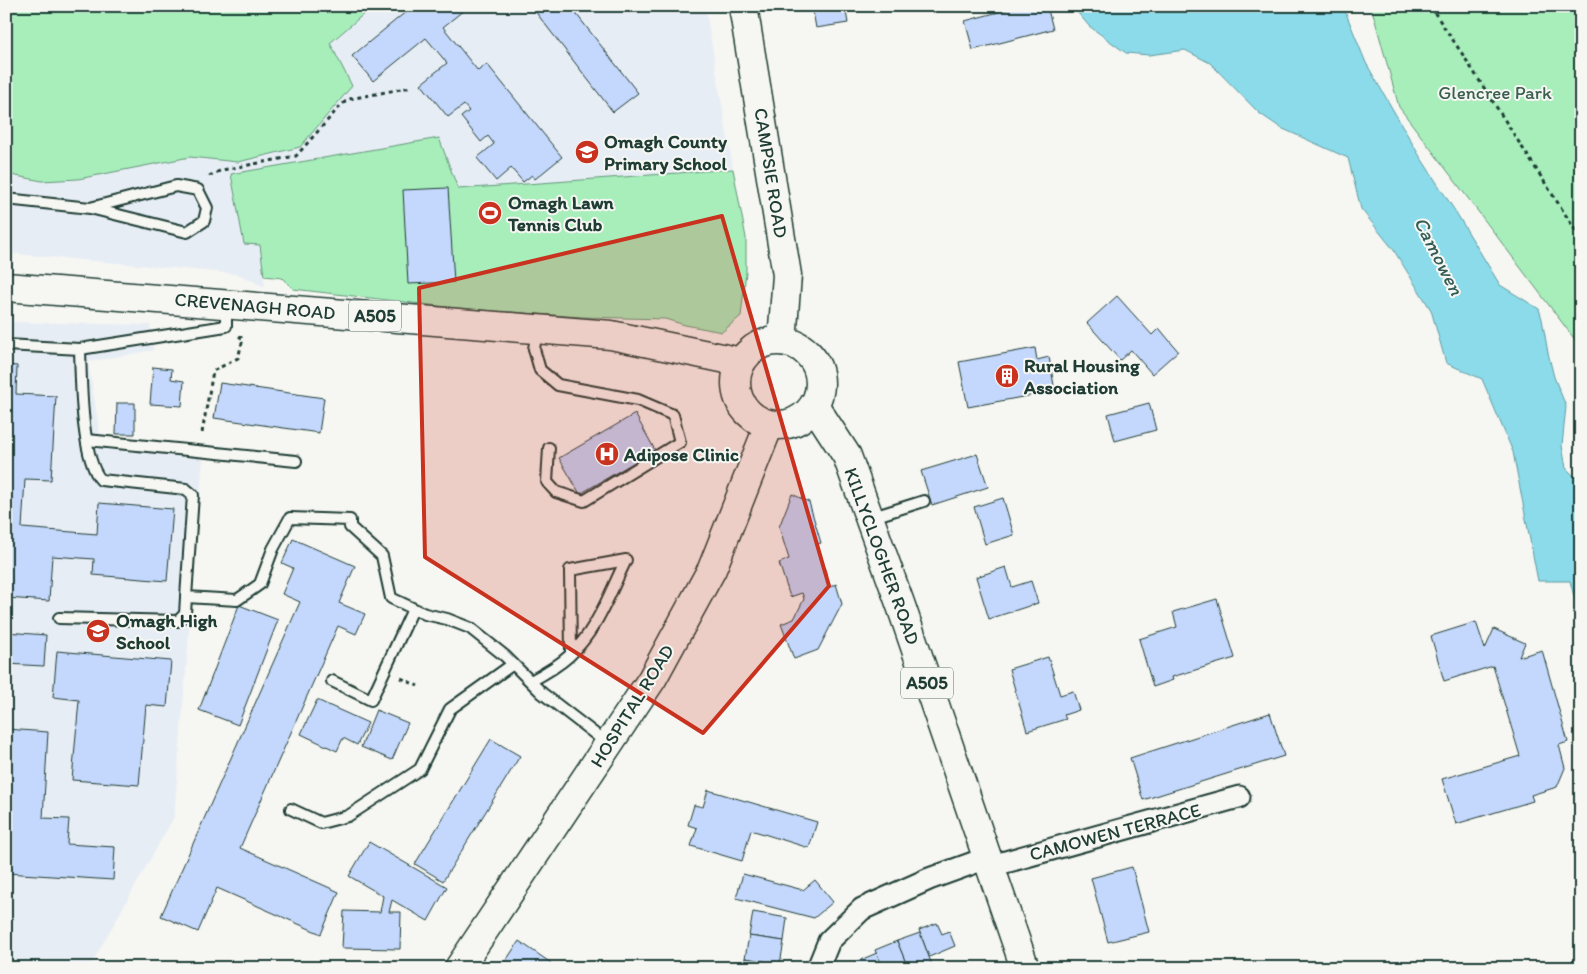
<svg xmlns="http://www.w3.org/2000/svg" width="1587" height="974" viewBox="0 0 1587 974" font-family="Itim,sans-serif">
<rect width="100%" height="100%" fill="#f6f6f2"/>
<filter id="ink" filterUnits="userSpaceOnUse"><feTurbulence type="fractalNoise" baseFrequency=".02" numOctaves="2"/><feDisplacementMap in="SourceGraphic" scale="10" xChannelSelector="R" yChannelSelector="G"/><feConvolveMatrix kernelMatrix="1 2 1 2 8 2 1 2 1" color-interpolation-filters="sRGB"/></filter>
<g filter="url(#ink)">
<!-- built -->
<g fill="#e7edf5">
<polygon points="373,6 705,6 733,169 458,189 260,245 265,287 238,274 6,253 6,174 42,181 78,179 190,157 238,162 330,43"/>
<polygon points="6,322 150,325 153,350 88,362 100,435 204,445 174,817 89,968 6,968"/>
</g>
<!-- green -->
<g fill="#a7eebb" stroke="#639678">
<polygon points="6,6 373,6 330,43 352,86 300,147 238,162 190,157 78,179 42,181 6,174"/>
<polygon points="1371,6 1581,6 1581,352 1576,341 1399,107"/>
<polygon points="439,138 458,189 733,169 746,238 746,272 741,316 722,332 685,325 665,319 582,317 465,309 293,289 282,278 264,276 260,245 244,244 231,174"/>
</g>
<!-- water -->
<polygon fill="#8cdbea" stroke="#609ca1" points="1072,6 1343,6 1366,63 1419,155 1457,214 1500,285 1539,309 1542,319 1548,353 1554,377 1566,406 1562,446 1566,468 1577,479 1581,479 1581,623 1570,581 1538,581 1513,452 1482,379 1446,363 1431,310 1393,249 1361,209 1348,158 1281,128 1259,113 1210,63 1185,50 1149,55 1126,53 1089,26"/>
<!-- building -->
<g fill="#c4d7fc" stroke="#1f3d34">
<polygon points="413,6 461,6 464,10 443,27 478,71 487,64 562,157 535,179 532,175 523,182 511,168 496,181 477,158 494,144 488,136 481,142 461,117 469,111 464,105 448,117 421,84 447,63 426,38 373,81 352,56"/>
<polygon points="531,6 570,6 638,93 613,112"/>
<polygon points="812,6 845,6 848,23 816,28"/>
<polygon points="1021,6 1047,6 1053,29 973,50 965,21"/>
<polygon points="448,188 454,282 408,284 403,190"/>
<polygon points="1117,296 1152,335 1159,328 1178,351 1152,374 1131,350 1120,360 1087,323"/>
<polygon points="1035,348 1037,360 1049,357 1055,391 968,407 959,362"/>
<polygon points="6,365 17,366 16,394 56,396 51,480 25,479 22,528 97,534 99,503 173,509 167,581 93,575 94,559 52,556 49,601 6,598"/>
<polygon points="153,367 172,369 171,379 184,381 182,406 150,404"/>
<polygon points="220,383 324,398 319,433 214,418"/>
<polygon points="117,403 135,403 135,434 116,434"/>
<polygon points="1149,403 1156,430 1115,441 1108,414"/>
<polygon points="635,414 655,450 580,494 559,458"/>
<polygon points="977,454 988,487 932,505 921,471"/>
<polygon points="792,494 809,502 821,543 817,544 830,587 836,584 842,604 818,650 794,659 781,624 794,619 804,599 802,593 790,597 779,563 789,559 779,527"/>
<polygon points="1003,498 1014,535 985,544 974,507"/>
<polygon points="293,539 355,566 339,603 365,614 356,634 338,626 240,848 339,892 321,934 217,888 198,932 161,916 300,602 282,594 293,568 282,563"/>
<polygon points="1006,567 1012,587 1031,581 1038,603 989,619 976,577"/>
<polygon points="1217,599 1235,658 1172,677 1173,680 1153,687 1139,639 1177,627 1173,612"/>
<polygon points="239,605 278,620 238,725 199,710"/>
<polygon points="1476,622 1485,649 1494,629 1525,643 1519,657 1542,650 1568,742 1559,745 1565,768 1557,787 1531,795 1533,801 1456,824 1442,779 1520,756 1493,666 1444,681 1431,636"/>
<polygon points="6,632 46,635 44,666 6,664"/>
<polygon points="57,651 171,661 167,707 146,705 139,785 72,780 79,700 53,697"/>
<polygon points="1048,657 1060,695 1073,691 1079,710 1064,715 1066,719 1027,731 1009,669"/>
<polygon points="317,700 368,723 357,745 343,738 337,751 301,734"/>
<polygon points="376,710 408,723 392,760 361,747"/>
<polygon points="1270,713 1284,756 1143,800 1130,758"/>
<polygon points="6,729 48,732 43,818 69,819 67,844 115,847 113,880 6,873"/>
<polygon points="491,739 520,756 443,881 415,864"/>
<polygon points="708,790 817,822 809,848 751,830 742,861 691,846 697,828 688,825 694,805 703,807"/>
<polygon points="369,842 447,887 428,921 392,900 389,912 401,912 400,949 342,948 344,911 380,912 383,896 349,876"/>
<polygon points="1132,867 1149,932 1108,942 1091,878"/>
<polygon points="743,874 803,890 815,880 833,902 814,918 736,898"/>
<polygon points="753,912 787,918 784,941 749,936"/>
<polygon points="937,923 942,934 949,931 955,946 929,957 919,930"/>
<polygon points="920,933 932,965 927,968 908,968 897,941"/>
<polygon points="749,936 784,941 780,964 745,958"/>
<polygon points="519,941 551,963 548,968 501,968"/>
<polygon points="897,941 908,968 882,968 875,950"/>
<polygon points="877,953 882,968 855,968 853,963"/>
<polygon points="745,958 780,964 780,968 744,968"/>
</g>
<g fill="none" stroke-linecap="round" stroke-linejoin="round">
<!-- lane casing -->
<g stroke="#1f3d34" stroke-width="14">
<g id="lane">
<polyline points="6,199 90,208 187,232 204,221 207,208 198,190 176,186 90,208"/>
<polyline points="537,330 534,349 540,370 558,385 638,400 673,415 680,442 584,501 556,492 547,482 549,448"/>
<polyline points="6,345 80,349 226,326 226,305"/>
<path d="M80 349C81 379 81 459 101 480L186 489 193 495 186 597 237 600 260 584 273 549 290 518 350 520V527L382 556 391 598 425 614 447 619 470 628 505 656 542 693 608 744"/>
<polyline points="87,440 296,461"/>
<polyline points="870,518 924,501"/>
<polyline points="59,618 178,621 185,614 186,597"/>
<polyline points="332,681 371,700 413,609"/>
<path d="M531 681C544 674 558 666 569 656 597 631 610 592 626 560L570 570 571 654"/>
<polyline points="291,809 321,823 348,816 420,769 450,709 513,664"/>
</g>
</g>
<!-- street casing -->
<g stroke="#1f3d34" stroke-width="25">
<g id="street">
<polyline points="991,866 1239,797"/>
<polyline points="818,968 829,941 862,909 929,879 987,858"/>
</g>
</g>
<!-- secondary casing -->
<g stroke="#1f3d34" stroke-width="31">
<g id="secondary">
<polyline points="743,6 787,275 782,341"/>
<polyline points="459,968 652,679 712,569 769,425"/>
</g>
</g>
<!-- highway casing -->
<g stroke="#1f3d34" stroke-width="31">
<g id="highway">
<polyline points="6,287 611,335 741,362"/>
<circle cx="778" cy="383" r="42"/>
<polyline points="814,405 847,456 901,606 1025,968"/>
</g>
</g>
<!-- path -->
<g stroke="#1f3d34" stroke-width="3" stroke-dasharray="4 4" stroke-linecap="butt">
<polyline points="1430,6 1463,55 1581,239"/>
<polyline points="209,176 222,170 296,156 342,104 350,99 411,87"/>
<polyline points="202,433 213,371 238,358 243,339 239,336"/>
<polyline points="401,678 418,686"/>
</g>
<!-- lane -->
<use href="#lane" stroke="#f6f6f2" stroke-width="10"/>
<!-- street -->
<use href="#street" stroke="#f6f6f2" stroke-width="21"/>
<!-- secondary -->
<use href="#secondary" stroke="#f6f6f2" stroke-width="28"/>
<!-- highway -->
<use href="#highway" stroke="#f6f6f2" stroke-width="28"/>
</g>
</g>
<!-- marked area -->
<path fill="#c8321e" fill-opacity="0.2" stroke="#c8321e" stroke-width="4" stroke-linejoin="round" d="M722 216 829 586 703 733 425 557 419 288Z"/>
<!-- icons -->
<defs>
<g id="school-disc" transform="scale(1.25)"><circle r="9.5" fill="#c8321e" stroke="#f6f6f2"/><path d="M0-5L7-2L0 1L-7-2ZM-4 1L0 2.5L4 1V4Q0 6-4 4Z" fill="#fff"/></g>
<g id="stadium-disc" transform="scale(1.25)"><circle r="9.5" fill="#c8321e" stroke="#f6f6f2"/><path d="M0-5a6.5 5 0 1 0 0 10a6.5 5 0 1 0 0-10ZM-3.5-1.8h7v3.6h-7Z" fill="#fff"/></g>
<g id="building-disc" transform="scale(1.25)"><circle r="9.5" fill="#c8321e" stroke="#f6f6f2"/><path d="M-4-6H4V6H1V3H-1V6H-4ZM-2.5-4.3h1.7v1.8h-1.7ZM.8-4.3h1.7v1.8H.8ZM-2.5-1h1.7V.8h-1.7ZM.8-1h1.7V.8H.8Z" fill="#fff"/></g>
<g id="hospital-disc" transform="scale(1.25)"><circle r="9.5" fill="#c8321e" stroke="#f6f6f2"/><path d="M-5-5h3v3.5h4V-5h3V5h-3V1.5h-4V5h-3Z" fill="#fff"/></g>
</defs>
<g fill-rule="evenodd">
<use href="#school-disc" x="587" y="152"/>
<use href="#stadium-disc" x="490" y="213"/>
<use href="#building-disc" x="1007" y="376"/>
<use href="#hospital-disc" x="607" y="454"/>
<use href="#school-disc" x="98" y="631"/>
</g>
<g text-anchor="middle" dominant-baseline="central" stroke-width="4" stroke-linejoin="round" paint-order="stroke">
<!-- shield labels -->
<g fill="#f6f6f2" stroke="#60746d" stroke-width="1">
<rect x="349" y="300.5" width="52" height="31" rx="4"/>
<rect x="901" y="667.5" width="52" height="31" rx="4"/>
</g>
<g font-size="18" font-weight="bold" fill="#1f3d34">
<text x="375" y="316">A505</text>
<text x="927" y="683">A505</text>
</g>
<!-- park labels -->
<g font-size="19" fill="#3a604f" stroke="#f6f6f2">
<text x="1495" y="92">Glencree Park</text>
</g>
<!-- poi labels -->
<g font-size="19" font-weight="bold" fill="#1f3d34" stroke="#f6f6f2" text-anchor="start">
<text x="604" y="141">Omagh County<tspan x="604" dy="22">Primary School</tspan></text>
<text x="508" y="202">Omagh Lawn<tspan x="508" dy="22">Tennis Club</tspan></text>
<text x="1024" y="365">Rural Housing<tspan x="1024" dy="22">Association</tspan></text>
<text x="624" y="454">Adipose Clinic</text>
<text x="116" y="620">Omagh High<tspan x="116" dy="22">School</tspan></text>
</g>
<!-- street labels -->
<g font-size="19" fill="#1f3d34" stroke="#f6f6f2">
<text transform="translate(771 173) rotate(81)">CAMPSIE ROAD</text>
<text transform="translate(255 306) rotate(5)">CREVENAGH ROAD</text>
<text transform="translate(882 556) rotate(70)">KILLYCLOGHER ROAD</text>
<text transform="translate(632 706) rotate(-58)">HOSPITAL ROAD</text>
<text transform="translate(1115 832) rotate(-15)">CAMOWEN TERRACE</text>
</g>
<!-- water labels -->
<g font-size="20" font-style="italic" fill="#355d58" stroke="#f6f6f2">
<text transform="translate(1439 256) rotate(63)">Camowen</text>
</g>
</g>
<!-- margin -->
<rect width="1587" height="974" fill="none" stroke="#f6f6f2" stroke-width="25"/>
<rect x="12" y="12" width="1562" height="949" fill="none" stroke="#1f3d34" stroke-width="2" filter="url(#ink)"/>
</svg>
